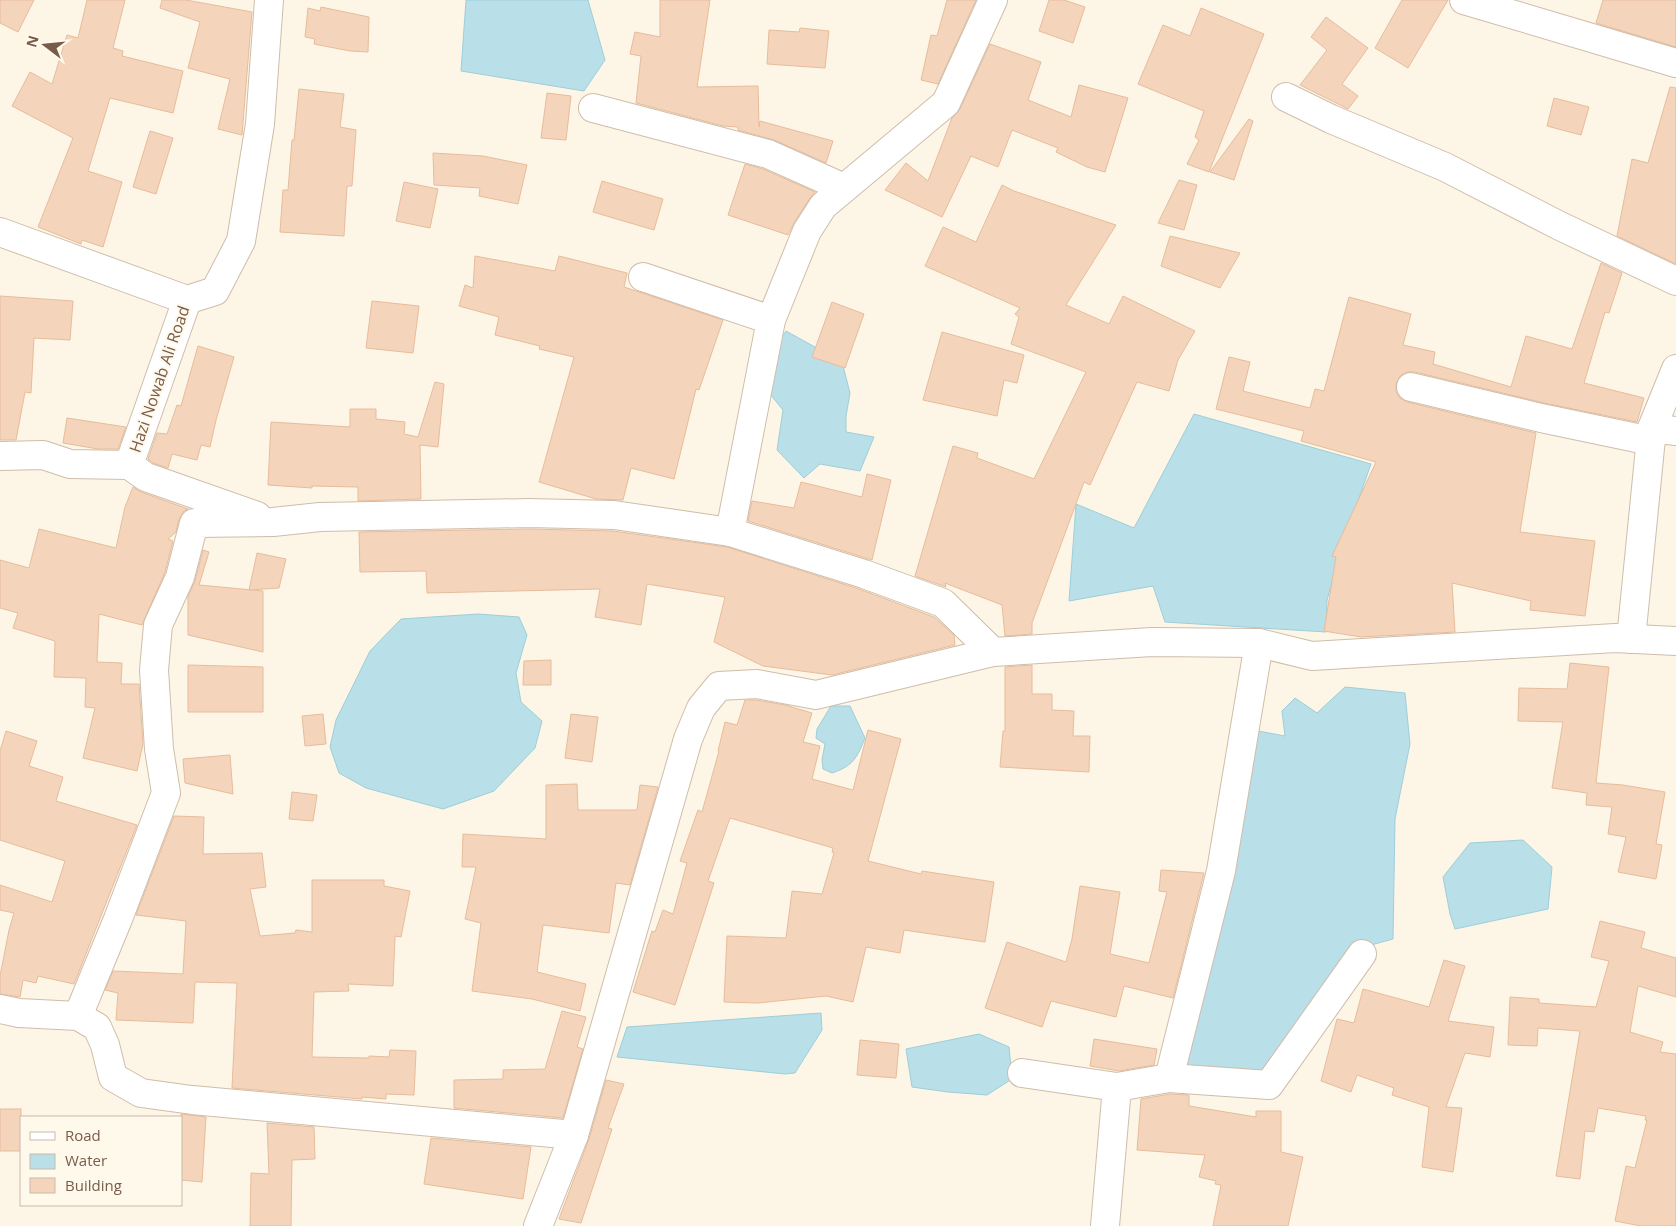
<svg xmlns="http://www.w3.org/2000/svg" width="1676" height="1226" viewBox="0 0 1676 1226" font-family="'Open Sans',sans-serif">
<rect width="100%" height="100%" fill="#fdf5e5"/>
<!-- water -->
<g fill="#b9dfe8" stroke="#9eceda">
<polygon points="466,0 588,0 605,60 584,91 461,71"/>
<polygon points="786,331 842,362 850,393 846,416 846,432 874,437 860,471 820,464 804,478 777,450 783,410 765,388 768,359"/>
<polygon points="1194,414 1371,464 1344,541 1327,600 1326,632 1165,622 1153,586 1069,601 1076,504 1134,528"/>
<polygon points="478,614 519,617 527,635 516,673 521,702 542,721 535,748 494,791 443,809 366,788 339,773 330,747 336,720 370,651 401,619"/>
<polygon points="1345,687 1405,693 1410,744 1395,819 1393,939 1360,948 1268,1077 1178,1074 1253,730 1285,736 1282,711 1295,698 1317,713"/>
<path d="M831 706H850L865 738C857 758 853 766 832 773L823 769 822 760 825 744 816 738 817 729Z"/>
<polygon points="1523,840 1552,867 1548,909 1455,929 1450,914 1443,877 1470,843"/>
<polygon points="821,1013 822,1030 795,1073 785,1074 617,1057 627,1027"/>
<polygon points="979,1034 1009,1047 1012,1079 987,1095 948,1092 912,1087 906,1049"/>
</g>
<!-- building -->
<g fill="#f4d5bc" stroke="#e7bc9b">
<polygon points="0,0 34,0 18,32 0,23"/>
<polygon points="87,0 125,0 113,48 123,51 122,56 183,71 173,113 110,98 88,171 122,182 103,247 82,240 81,244 38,227 73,138 12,106 30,72 52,84 67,35 78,38"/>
<polygon points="162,0 186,0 252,12 242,135 218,129 230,79 188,68 200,22 160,8"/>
<polygon points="660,0 710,0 697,87 758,86 759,127 760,121 833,141 826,163 774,140 738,130 738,127 723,126 636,103 641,56 630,54 635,32 660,37"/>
<polygon points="947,0 976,0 938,84 921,80 931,35 937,36"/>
<polygon points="1049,0 1064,0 1085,7 1073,43 1039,31"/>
<polygon points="1402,0 1448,0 1408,68 1375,48"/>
<polygon points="1603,0 1676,0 1676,47 1596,23"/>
<polygon points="321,7 369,17 368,52 350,51 314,44 315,39 305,37 308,8 320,11"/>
<polygon points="1201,8 1264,34 1209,172 1187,164 1199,140 1195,137 1204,111 1138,84 1163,25 1190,36"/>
<polygon points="1326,17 1368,48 1342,84 1358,96 1348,109 1300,85 1327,50 1311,37"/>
<polygon points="800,28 829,31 825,68 767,64 769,30 799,32"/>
<polygon points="990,44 1041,62 1028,100 1071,117 1079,85 1128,98 1105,172 1087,167 1056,152 1058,148 1012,130 998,167 971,156 942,217 885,190 906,163 928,181 952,118 960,109"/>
<polygon points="1670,87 1676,88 1676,264 1617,236 1632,159 1648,163"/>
<polygon points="299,89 344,94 340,127 356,130 352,186 347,186 344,236 280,232 283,190 288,190 292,140 294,140"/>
<polygon points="547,93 571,96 566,140 541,138"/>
<polygon points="1554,98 1589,107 1581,135 1547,126"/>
<polygon points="1249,119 1253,121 1234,180 1210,172"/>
<polygon points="150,131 173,138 156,194 133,187"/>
<polygon points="433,153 483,156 527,165 518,204 479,196 480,188 434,185"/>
<polygon points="745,164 763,169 815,192 810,198 794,223 788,235 728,215"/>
<polygon points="1179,180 1197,185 1184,230 1158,223"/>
<polygon points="602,181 663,199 654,230 593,212"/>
<polygon points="404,182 438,189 430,228 396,221"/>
<polygon points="1002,185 1014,191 1116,225 1066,305 1109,324 1123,296 1195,331 1178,360 1169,391 1137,382 1090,485 1084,482 1032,623 1032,634 1005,636 1002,605 945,583 946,587 915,576 953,446 978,453 977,458 1034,479 1086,372 1011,344 1019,317 1015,314 1020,308 925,266 943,227 976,242"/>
<polygon points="1170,236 1240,253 1220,288 1161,266"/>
<polygon points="475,256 555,271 559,256 627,273 624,287 723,320 699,390 696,389 674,479 631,468 623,500 596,499 539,482 574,357 539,349 540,346 495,335 499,317 459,306 465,285 473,288"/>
<polygon points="1601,263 1622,273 1609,313 1605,312 1584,383 1644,398 1637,422 1544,403 1415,372 1407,372 1400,376 1396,384 1396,392 1400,398 1407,402 1536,433 1520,532 1595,541 1585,616 1530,610 1531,601 1452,583 1455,632 1361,637 1324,631 1336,557 1332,556 1376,462 1301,441 1304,431 1216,409 1229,357 1250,362 1243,391 1310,408 1315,389 1324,391 1349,297 1411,314 1403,345 1435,352 1433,364 1511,387 1526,336 1572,349"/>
<polygon points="0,296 73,301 70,340 34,338 31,393 25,392 16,440 0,440"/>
<polygon points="372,301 419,306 413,353 366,348"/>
<polygon points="832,302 864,314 845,368 812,357"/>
<polygon points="942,332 1024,355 1017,383 1004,380 997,416 923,400"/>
<polygon points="198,346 234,357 216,420 210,447 201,445 197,460 172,454 168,468 153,463 148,459 157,433 167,434 177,405 181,406"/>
<polygon points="435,382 444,384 438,447 420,445 421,499 358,501 358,487 312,486 312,488 268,485 271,422 350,427 350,409 376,409 376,419 405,422 404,434 418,437"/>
<polygon points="67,418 126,427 118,449 98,449 63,443"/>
<polygon points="867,474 891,480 872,560 748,521 752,501 794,508 801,482 862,497"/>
<polygon points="133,487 141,492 188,509 184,511 179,519 176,532 168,539 173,541 165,572 142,625 99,614 97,662 122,663 121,684 139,684 143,744 137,771 83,758 95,708 85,707 86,678 54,677 55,641 13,628 18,613 0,608 0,560 29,568 39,529 116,548 125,507"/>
<polygon points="529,529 613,531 727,547 859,589 934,617 954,635 955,645 832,675 763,666 714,642 725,597 647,584 641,625 595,617 600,589 427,593 426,571 360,572 359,532"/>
<polygon points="203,550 209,552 199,585 263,591 263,652 188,635 188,597 195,581"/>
<polygon points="257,553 286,559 279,588 249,590"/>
<polygon points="551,660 551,685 523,685 524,661"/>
<polygon points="1570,663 1609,667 1596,783 1623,785 1665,792 1656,844 1662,845 1656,879 1618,872 1626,837 1608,834 1612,807 1586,805 1587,793 1552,788 1563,722 1518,721 1519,688 1567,689"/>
<polygon points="188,665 263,667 263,712 188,712"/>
<polygon points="1032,665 1032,694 1052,694 1052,710 1074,711 1073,736 1090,736 1089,772 1000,767 1003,731 1005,731 1005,667"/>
<polygon points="745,700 756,700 785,705 812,713 803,742 820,746 812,779 853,790 868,730 901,739 868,861 921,874 922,871 994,882 985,942 904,930 900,953 866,947 853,1002 826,996 758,1003 724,1002 727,936 786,938 792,891 822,894 834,853 832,852 833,848 730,818 708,881 714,883 675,1005 633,992 652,931 655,932 663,910 673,914 687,863 680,861 698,810 702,812 719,751 718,751 725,722 737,725"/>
<polygon points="323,714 326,744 305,746 302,716"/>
<polygon points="571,714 598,717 592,762 565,758"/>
<polygon points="6,731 37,741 29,766 63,777 56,801 137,825 74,984 38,976 36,983 23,980 20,997 0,994 0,976 9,930 14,913 0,910 0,885 52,902 65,861 0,840 0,751"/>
<polygon points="230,755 233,794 185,783 183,759"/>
<polygon points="577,784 578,810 637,810 640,785 658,787 630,885 616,883 609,933 543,925 537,972 586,984 580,1011 532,999 472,991 481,923 465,919 476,867 462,867 463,834 546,839 546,785"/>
<polygon points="292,792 317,795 313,821 289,819"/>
<polygon points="174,816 204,817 203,854 262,853 266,887 250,889 260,936 295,933 296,930 312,932 312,880 384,880 384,886 410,891 401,937 395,936 393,986 348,984 349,991 314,992 312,1057 369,1058 369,1056 389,1057 390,1050 416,1051 414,1095 386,1094 386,1099 362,1097 362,1099 232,1088 237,983 195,982 193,1023 116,1020 118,993 105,990 113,971 183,974 186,921 136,915"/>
<polygon points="1161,870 1204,873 1173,998 1124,986 1116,1017 1051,1001 1042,1027 985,1008 1007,942 1066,962 1072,939 1080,886 1120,892 1110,954 1149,963 1167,892 1159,891"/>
<polygon points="1600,921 1645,932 1641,948 1676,958 1676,997 1638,986 1630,1032 1663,1042 1660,1052 1676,1054 1676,1226 1641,1226 1615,1221 1626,1166 1635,1168 1647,1120 1645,1120 1646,1116 1598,1108 1594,1132 1585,1131 1580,1179 1556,1176 1580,1031 1538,1028 1537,1046 1508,1045 1510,997 1539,999 1539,1003 1596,1007 1609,961 1591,957"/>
<polygon points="1444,960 1465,966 1448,1021 1494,1027 1490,1057 1465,1053 1446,1107 1462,1108 1453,1172 1422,1167 1429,1107 1392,1095 1394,1088 1357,1075 1351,1092 1321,1081 1337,1019 1354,1023 1363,989 1429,1007"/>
<polygon points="562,1011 586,1017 577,1047 583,1049 563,1118 454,1108 454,1080 503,1079 503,1070 545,1069"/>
<polygon points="1094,1039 1157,1049 1154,1065 1119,1071 1090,1066"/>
<polygon points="860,1040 899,1044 896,1078 857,1075"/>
<polygon points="606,1080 624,1084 608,1128 612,1129 581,1223 559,1219 589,1139"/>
<polygon points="1170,1094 1189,1095 1189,1106 1256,1117 1256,1111 1281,1111 1281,1152 1303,1157 1288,1226 1213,1226 1221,1185 1215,1184 1216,1181 1199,1177 1205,1155 1137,1150 1141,1099"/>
<rect x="0" y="1109" width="21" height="42"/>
<polygon points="181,1114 206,1117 202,1182 181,1180"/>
<polygon points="267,1123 314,1127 315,1159 292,1160 291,1226 250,1226 251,1173 269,1174"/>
<polygon points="431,1138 531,1147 523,1199 424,1184"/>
</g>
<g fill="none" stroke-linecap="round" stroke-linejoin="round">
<!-- minor casing -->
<g stroke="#cfbdab" stroke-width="30">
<g id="minor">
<polyline points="1464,0 1676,63"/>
<polyline points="1286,97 1331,119 1445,167 1560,226 1676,281"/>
<polyline points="593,108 768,154 844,188"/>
<polyline points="0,232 187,300 129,465 70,464 43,455 0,456"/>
<polyline points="643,277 771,320"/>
<polyline points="187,300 215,291 241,241 260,124 269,0"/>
<polyline points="1411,387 1541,418 1651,441"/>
<polyline points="1652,428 1676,369"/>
<polyline points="129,465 146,477 257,516"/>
<polyline points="730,532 771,320 807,231 823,206 946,103 993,0"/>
<polyline points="1631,639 1652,428 1676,431"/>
<polyline points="1259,643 1221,871 1169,1078 1269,1085 1362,954"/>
<polyline points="0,1009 19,1013 78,1016 97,1027 105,1045 113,1077 141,1093 192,1100 574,1135"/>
<polyline points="78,1016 118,919 166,793 159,749 154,670 158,625 180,577 194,523 273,522 320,517 529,513 614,515 730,532 864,574 943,603 993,652"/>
<polyline points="1022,1073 1117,1087"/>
<polyline points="538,1226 574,1135 688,739 701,708 719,686 757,684 816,695 993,652 1152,642 1259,643 1312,656 1615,638 1676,641"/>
<polyline points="1105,1226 1117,1087 1169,1078"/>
</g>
</g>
<!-- minor -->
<use href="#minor" stroke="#fff" stroke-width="28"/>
</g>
<g text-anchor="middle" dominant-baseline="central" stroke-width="4" stroke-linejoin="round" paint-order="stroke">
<!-- street labels -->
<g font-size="16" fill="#785c49" stroke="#fff9ec">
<text transform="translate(159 379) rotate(-71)">Hazi Nowab Ali Road</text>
</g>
</g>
<!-- legend -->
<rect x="20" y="1116" width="162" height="90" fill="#fff9ec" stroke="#c9baab"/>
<rect x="30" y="1132" width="25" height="8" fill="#ffffff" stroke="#c9baab"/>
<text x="65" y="1141" font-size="15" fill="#785c49">Road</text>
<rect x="30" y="1154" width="25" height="15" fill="#b9dfe8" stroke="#c9baab"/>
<text x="65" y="1166" font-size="15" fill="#785c49">Water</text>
<rect x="30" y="1178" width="25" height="15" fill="#f4d5bc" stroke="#c9baab"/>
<text x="65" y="1191" font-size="15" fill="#785c49">Building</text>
<!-- north arrow -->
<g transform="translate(45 45) rotate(286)" stroke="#fff9ec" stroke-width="4" paint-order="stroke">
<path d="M0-4L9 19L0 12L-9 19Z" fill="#785c49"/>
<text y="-8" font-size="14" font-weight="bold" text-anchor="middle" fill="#785c49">N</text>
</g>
</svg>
